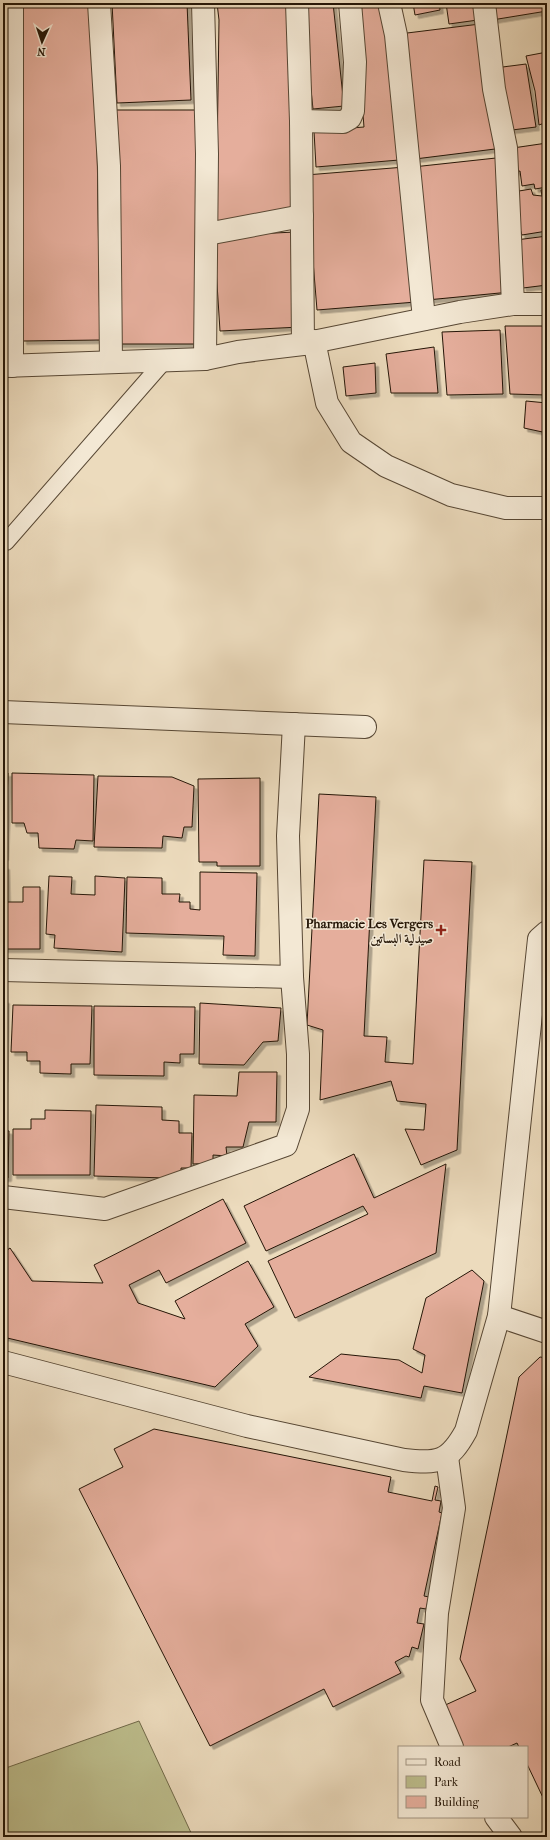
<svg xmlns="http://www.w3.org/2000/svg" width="550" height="1840" viewBox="0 0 550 1840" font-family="'IM FELL French Canon',Amiri,serif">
<defs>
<filter id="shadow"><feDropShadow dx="3.5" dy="3.5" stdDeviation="0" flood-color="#0004"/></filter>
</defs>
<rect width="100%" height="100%" fill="#ecdbbd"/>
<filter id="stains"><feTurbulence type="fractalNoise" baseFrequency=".005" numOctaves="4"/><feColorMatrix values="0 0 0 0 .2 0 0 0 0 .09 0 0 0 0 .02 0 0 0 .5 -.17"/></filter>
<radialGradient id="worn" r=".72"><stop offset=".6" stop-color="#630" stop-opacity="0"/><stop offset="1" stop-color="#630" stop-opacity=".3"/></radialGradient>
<!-- green -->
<polygon fill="#bdbe8d" stroke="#716a4a" points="139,1721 193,1837 3,1837 3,1769"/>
<!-- building -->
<g fill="#e5ae9c" stroke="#251607" filter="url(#shadow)">
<polygon points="112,3 187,3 191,100 117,103"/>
<polygon points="217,3 290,3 296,211 216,227 219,20"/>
<polygon points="302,3 333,3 344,106 313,109"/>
<polygon points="354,3 383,3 399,160 316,167 314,131 364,127"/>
<polygon points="413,3 439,3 440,10 415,15"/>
<polygon points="446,3 482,3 485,19 449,24"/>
<polygon points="490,3 547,3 547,11 492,20"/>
<polygon points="95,6 100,340 23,341 18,7"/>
<polygon points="547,19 547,33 545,33 543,20"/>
<polygon points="480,24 495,149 415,159 399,34"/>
<polygon points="547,52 547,122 539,125 535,91 526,56"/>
<polygon points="526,64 536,127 504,131 495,68"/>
<polygon points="115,110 199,110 200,344 116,344"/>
<polygon points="547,143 547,187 535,189 534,184 522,186 520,171 510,173 506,149"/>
<polygon points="496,158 510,292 427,300 413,167"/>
<polygon points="405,167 416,302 317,310 306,175"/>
<polygon points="531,189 533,195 542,196 541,190 547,190 547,231 522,235 518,223 513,192"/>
<polygon points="295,232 300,327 220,331 214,236"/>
<polygon points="547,236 547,285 523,288 516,240"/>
<polygon points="505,326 547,326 547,395 510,394"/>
<polygon points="500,330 503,394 447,395 442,332"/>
<polygon points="434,347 438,393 391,393 386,354"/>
<polygon points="375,363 376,393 346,396 343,367"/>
<polygon points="526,401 547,403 547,433 524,428"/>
<polygon points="3,773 8,773 5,857 3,857"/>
<polygon points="12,773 94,775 93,841 76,840 74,849 39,848 38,833 27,833 24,823 12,823"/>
<polygon points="98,776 172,777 194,786 192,827 184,827 182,838 163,836 162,848 94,847"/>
<polygon points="260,778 260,866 217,866 217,862 199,862 198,779"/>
<polygon points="319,794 376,797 364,1036 387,1037 385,1062 413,1064 424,860 472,862 457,1150 421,1165 405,1129 424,1130 426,1104 397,1101 391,1081 320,1100 323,1030 307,1025"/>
<polygon points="3,866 6,866 7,902 23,902 23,887 40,887 40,949 3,949"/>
<polygon points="200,872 257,873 255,956 223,955 224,936 126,933 127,877 162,878 162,894 180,894 179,902 190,902 190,909 200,910"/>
<polygon points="49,876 72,877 71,894 95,895 95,876 125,878 122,952 54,948 55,935 46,934"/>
<polygon points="3,1000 6,1000 4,1079 3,1079"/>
<polygon points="200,1003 281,1008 278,1041 263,1042 244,1065 199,1064"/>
<polygon points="13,1005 92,1006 90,1064 71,1064 71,1074 40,1073 40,1061 27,1061 27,1052 11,1052"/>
<polygon points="94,1006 195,1007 194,1054 180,1054 180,1063 164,1062 164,1076 94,1075"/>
<polygon points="239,1072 277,1072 276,1122 249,1122 243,1147 226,1147 227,1156 213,1155 213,1163 193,1164 194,1095 237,1096"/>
<polygon points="96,1105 162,1107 162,1120 179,1121 179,1133 192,1133 191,1168 181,1168 181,1175 168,1175 168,1178 94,1176"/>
<polygon points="45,1110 91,1111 90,1175 13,1175 13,1129 31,1129 31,1119 45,1119"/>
<polygon points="3,1130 9,1131 8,1178 3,1178"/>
<polygon points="354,1154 374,1198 446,1164 436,1253 295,1318 268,1261 368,1214 363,1206 266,1251 244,1206"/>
<polygon points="223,1199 246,1243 166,1283 159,1270 129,1285 138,1303 185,1319 175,1301 248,1261 274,1307 245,1324 258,1346 215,1387 3,1337 3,1253 10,1248 32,1281 103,1283 94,1265"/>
<polygon points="472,1270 484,1281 462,1393 424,1386 421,1398 309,1377 341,1354 399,1360 422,1373 425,1355 413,1349 426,1298"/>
<polygon points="540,1357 547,1358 547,1806 527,1764 527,1747 519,1747 517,1743 508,1747 459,1747 441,1707 476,1691 460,1659 519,1377"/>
<polygon points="154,1429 391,1477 388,1492 432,1501 435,1486 438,1487 435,1500 441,1501 439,1512 442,1513 424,1596 429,1597 426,1609 420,1608 417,1623 424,1624 418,1649 412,1647 409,1657 406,1656 395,1662 401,1673 333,1707 324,1689 210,1746 79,1489 123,1467 114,1449"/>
</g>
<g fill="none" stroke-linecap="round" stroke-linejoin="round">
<!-- service casing -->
<g stroke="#574734" stroke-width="18">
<polyline id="service" points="6,542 165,360"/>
</g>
<!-- minor casing -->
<g stroke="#574734" stroke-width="24">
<g id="minor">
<polyline points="99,3 109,166 111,362"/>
<polyline points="203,3 207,154 205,359"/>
<polyline points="297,3 301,121 303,344"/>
<polyline points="389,3 396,35 424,319"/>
<polyline points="484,3 494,89 506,148 513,304"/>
<polyline points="301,121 343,122 350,118 353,111 355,62 350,3"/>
<polyline points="207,234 302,216"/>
<polyline points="314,341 327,403 351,442 386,466 451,495 506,508 547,508"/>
<polyline points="3,366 205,359 238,352 303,344 460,312 513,304 547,304"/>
<polyline points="12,366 12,3"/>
<polyline points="3,712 365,727"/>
<polyline points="3,970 292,977"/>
<polyline points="3,1197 105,1209 286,1145 298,1109 298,1054 292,977 288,836 294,724"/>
<polyline points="499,1316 547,1332"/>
<path d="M3 1362 247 1426 404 1460C438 1464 449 1462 466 1431L499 1316 539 939 547 932"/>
<polyline points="447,1457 454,1508 437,1613 432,1700 452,1747"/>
<polyline points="496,1817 511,1837"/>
</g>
</g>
<!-- service -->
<use href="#service" stroke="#f3e8d4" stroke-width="16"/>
<!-- minor -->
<use href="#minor" stroke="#f3e8d4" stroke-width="22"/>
</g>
<!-- markers -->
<path fill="#8f2418" stroke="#f3e8d4" stroke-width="1.5" d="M439 924h4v4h4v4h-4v4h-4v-4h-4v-4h4z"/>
<g text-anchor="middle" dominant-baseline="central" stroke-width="3" stroke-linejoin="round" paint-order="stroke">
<!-- poi labels -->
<g font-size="13" font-weight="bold" fill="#251607" stroke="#f3e8d4" text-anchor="end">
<text x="433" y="923">Pharmacie Les Vergers<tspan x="433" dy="15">صيدلية البساتين</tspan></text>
</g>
</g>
<!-- margin -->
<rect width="550" height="1840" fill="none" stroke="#ecdbbd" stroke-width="16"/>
<rect x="4" y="4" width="542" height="1832" fill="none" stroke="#251607" stroke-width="2"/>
<rect x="8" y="8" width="534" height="1824" fill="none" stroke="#251607"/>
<!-- legend -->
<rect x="398" y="1746" width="130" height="72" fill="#f3e8d4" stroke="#a19482"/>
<rect x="406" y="1759" width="20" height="6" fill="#f3e8d4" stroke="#a19482"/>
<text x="434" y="1766" font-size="12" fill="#251607">Road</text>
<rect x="406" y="1776" width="20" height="12" fill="#bdbe8d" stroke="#a19482"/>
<text x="434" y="1786" font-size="12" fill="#251607">Park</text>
<rect x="406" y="1796" width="20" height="12" fill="#e5ae9c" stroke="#a19482"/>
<text x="434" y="1806" font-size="12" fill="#251607">Building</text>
<!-- north arrow -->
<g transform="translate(42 42) rotate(183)" stroke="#f3e8d4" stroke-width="3" paint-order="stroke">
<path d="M0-3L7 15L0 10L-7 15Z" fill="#251607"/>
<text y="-6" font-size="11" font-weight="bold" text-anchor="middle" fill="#251607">N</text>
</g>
<rect width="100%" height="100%" filter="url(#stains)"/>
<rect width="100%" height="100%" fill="url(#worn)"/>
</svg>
